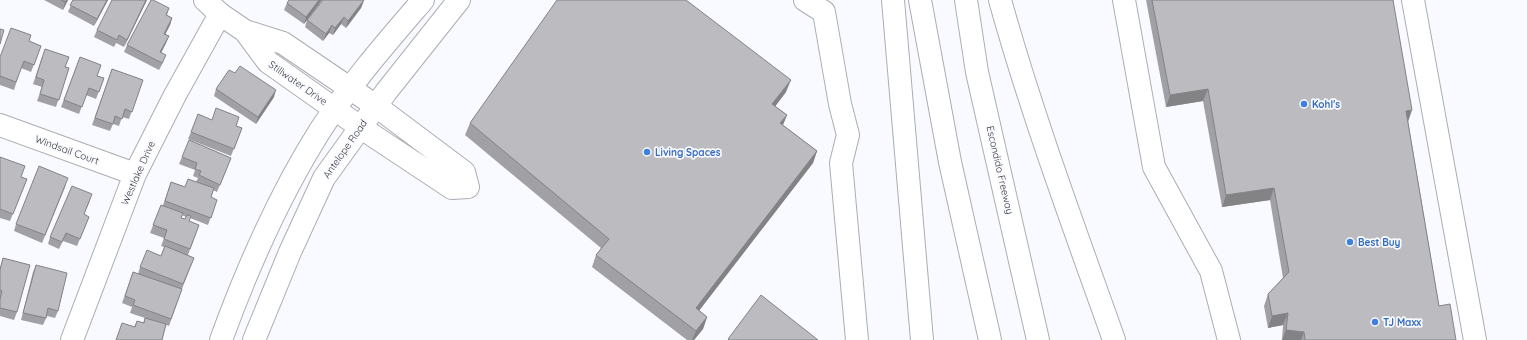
<svg xmlns="http://www.w3.org/2000/svg" width="1527" height="340" viewBox="0 0 1527 340" font-family="Quicksand,sans-serif">
<rect width="100%" height="100%" fill="#f9faff"/>
<g fill="none" stroke-linecap="round" stroke-linejoin="round">
<!-- minor casing -->
<g stroke="#acadb2" stroke-width="24">
<g id="minor">
<polyline points="205,0 220,14 245,31 283,43 376,106 464,172 468,187 452,188 360,127 268,62 245,31"/>
<polyline points="805,0 824,12 840,104 848,135 841,163 857,340"/>
<polyline points="1124,0 1154,167 1211,271 1229,340"/>
<polyline points="1413,0 1475,340"/>
<polyline points="0,125 135,174"/>
<polyline points="72,340 135,174 175,95 220,14"/>
</g>
</g>
<!-- major casing -->
<g stroke="#acadb2" stroke-width="24">
<g id="major">
<path d="M221 340C248 266 279 195 321 129 351 83 387 42 423 0"/>
<polyline points="254,340 290,252 324,178 386,92 459,0"/>
</g>
</g>
<!-- highway casing -->
<g stroke="#acadb2" stroke-width="24">
<g id="highway">
<polyline points="893,0 922,340"/>
<polyline points="920,0 950,162 990,340"/>
<polyline points="966,0 977,72 1038,340"/>
<path d="M1000 0C1032 115 1074 227 1114 340"/>
</g>
</g>
<!-- minor -->
<use href="#minor" stroke="#fff" stroke-width="22"/>
<!-- major -->
<use href="#major" stroke="#fff" stroke-width="22"/>
<!-- highway -->
<use href="#highway" stroke="#fff" stroke-width="22"/>
</g>
<!-- wall -->
<g fill="#a1a1a5" fill-rule="evenodd">
<polygon points="44,0 68,0 63,10"/>
<polygon points="73,0 108,0 94,26 68,12"/>
<polygon points="147,0 124,47 116,43 114,47 94,37 97,30"/>
<polygon points="322,0 304,24 284,10 287,3"/>
<polygon points="364,0 361,8 346,28 341,24 333,35 329,33 323,41 305,27 307,20"/>
<polygon points="1146,0 1393,0 1408,121 1439,306 1456,340 1282,340 1283,325 1268,328 1264,306 1268,294 1283,278 1270,200 1222,207 1203,101 1166,107"/>
<polygon points="169,8 167,15 172,18 170,25 165,34 169,36 166,43 161,53 163,62 159,70 124,52 127,45"/>
<polygon points="29,41 41,46 31,72 21,68 14,90 0,85 0,57"/>
<polygon points="42,57 69,68 56,107 37,101 42,87 33,84"/>
<polygon points="80,57 97,76 104,78 96,99 86,95 79,114 61,107"/>
<polygon points="112,69 143,80 129,119 122,117 119,126 113,124 110,131 92,125"/>
<polygon points="216,89 274,97 256,124 214,96"/>
<polygon points="786,92 775,106 787,115 783,125 817,151 813,163 699,310 707,317 703,329 694,340 687,340 592,267 596,255 601,248 465,135 470,123"/>
<polygon points="212,120 236,126 242,128 231,156 188,139 191,132"/>
<polygon points="0,157 21,177 27,179 10,221 0,218"/>
<path d="M182 157 231 158 217 192 213 190 211 198 217 200 208 225 190 218 189 221 199 225 188 255 194 258 182 289 169 326 166 325 162 340H116L122 323 134 327 137 321 143 323 145 318 130 313 132 307 122 303 133 272 138 274 140 267 161 256 164 247 161 246 164 238 150 233 161 205H163L171 182 185 187 196 182 198 178 193 176 195 170 179 164ZM182 215 186 217 185 219 181 218Z"/>
<polygon points="66,185 42,243 14,231 16,224"/>
<polygon points="90,201 84,214 89,217 77,246 63,241 59,249 48,244 50,237"/>
<polygon points="3,258 17,312 14,320 0,316 0,268"/>
<polygon points="36,265 58,311 55,318 47,316 43,325 21,320 33,272"/>
</g>
<!-- shaded-wall -->
<g fill="#838386">
<polygon points="67,0 68,0 63,10 65,2"/>
<polygon points="107,0 108,0 94,26 97,19"/>
<polygon points="146,0 147,0 124,47 127,40"/>
<polygon points="319,0 322,0 304,24 306,17"/>
<polygon points="364,0 361,8 346,28 348,21"/>
<polygon points="344,17 341,24 333,35 335,28"/>
<polygon points="172,18 170,25 162,41 164,34"/>
<polygon points="332,25 329,33 323,41 326,34"/>
<polygon points="169,36 166,43 158,59 160,52"/>
<polygon points="166,55 163,62 159,70 162,63"/>
<polygon points="791,80 786,92 768,116 772,104"/>
<polygon points="1208,89 1203,101 1166,107 1170,95"/>
<polygon points="276,90 274,97 256,124 258,117"/>
<polygon points="1412,110 1408,122 1406,111"/>
<polygon points="787,115 782,127 780,123"/>
<polygon points="817,151 813,163 692,320 696,308"/>
<polygon points="1274,188 1270,200 1222,207 1226,195"/>
<polygon points="1288,313 1283,325 1268,328 1272,316"/>
<polygon points="707,317 703,329 694,340 692,340 696,331"/>
<polygon points="1286,330 1304,332 1301,340 1282,340"/>
</g>
<!-- building -->
<g fill="#bbbbc0" stroke="#838386">
<polygon points="61,0 67,0 65,2"/>
<polygon points="73,0 107,0 97,19 70,5"/>
<polygon points="112,0 146,0 127,40 119,35 117,40 97,30"/>
<polygon points="151,0 153,0 169,8 166,15 172,18 164,34 169,36 160,52 166,55 162,63 127,45"/>
<polygon points="289,0 319,0 306,17 287,3"/>
<polygon points="323,0 364,0 348,21 344,17 335,28 332,25 326,34 307,20"/>
<polygon points="557,0 686,0 791,80 772,104 787,115 780,123 817,151 696,308 707,317 696,331 596,255 609,239 470,123"/>
<polygon points="1152,0 1393,0 1412,110 1406,111 1439,306 1450,304 1456,340 1305,340 1304,332 1286,330 1288,313 1272,316 1268,294 1289,272 1274,188 1226,195 1208,89 1170,95"/>
<polygon points="11,28 31,35 29,41 41,46 34,65 24,61 16,82 0,76 0,57"/>
<polygon points="0,29 4,30 0,44"/>
<polygon points="45,49 69,57 65,67 69,68 59,100 40,94 44,80 36,77"/>
<polygon points="80,57 101,65 97,76 104,78 99,92 89,88 82,107 64,100"/>
<polygon points="240,66 276,90 258,117 216,89 229,70 235,73"/>
<polygon points="112,69 143,80 132,112 125,109 122,119 115,116 113,124 95,118"/>
<polygon points="216,108 239,117 236,126 242,128 234,149 191,132 198,114 212,120"/>
<polygon points="189,140 231,158 220,185 199,175 201,171 195,169 197,163 182,157"/>
<polygon points="0,157 25,166 21,177 27,179 13,214 0,209"/>
<polygon points="39,166 68,178 45,235 16,224"/>
<polygon points="188,179 214,188 211,197 217,200 211,218 165,201 171,182 185,187"/>
<polygon points="72,186 92,194 84,214 89,217 80,239 66,233 62,242 50,237"/>
<polygon points="161,205 183,213 181,218 185,219 187,215 191,216 189,221 199,225 190,249 164,239 167,230 153,225"/>
<polygon points="165,246 194,258 183,284 140,267 147,250 161,256"/>
<polygon points="3,258 30,265 17,312 0,308 0,299 2,291 0,290 0,270"/>
<polygon points="36,265 67,273 58,311 48,308 46,318 23,313"/>
<polygon points="133,272 182,289 171,319 133,305 135,300 125,296"/>
<polygon points="761,295 818,340 729,340 728,339"/>
<polygon points="145,318 166,324 162,340 116,340 122,323 135,327 137,321 144,323"/>
</g>
<!-- markers -->
<g fill="#3f7fe0" stroke="#f9faff" stroke-width="1.5">
<circle cx="1304" cy="104" r="4"/>
<circle cx="647" cy="152" r="4"/>
<circle cx="1350" cy="242" r="4"/>
<circle cx="1375" cy="322" r="4"/>
</g>
<g text-anchor="middle" dominant-baseline="central" stroke-width="3.5" stroke-linejoin="round" paint-order="stroke">
<!-- street labels -->
<g font-size="10" fill="#39393b" stroke="#f9faff">
<text transform="translate(298 83) rotate(35)">Stillwater Drive</text>
<text transform="translate(345 149) rotate(-55)">Antelope Road</text>
<text transform="translate(67 150) rotate(20)">Windsail Court</text>
<text transform="translate(1000 170) rotate(77)">Escondido Freeway</text>
<text transform="translate(138 173) rotate(-66)">Westlake Drive</text>
</g>
<!-- shop labels -->
<g font-size="10" font-weight="bold" fill="#366cbe" stroke="#f9faff" text-anchor="start">
<text x="1312" y="104">Kohl's</text>
<text x="655" y="152">Living Spaces</text>
<text x="1358" y="242">Best Buy</text>
<text x="1383" y="322">TJ Maxx</text>
</g>
</g>
</svg>
